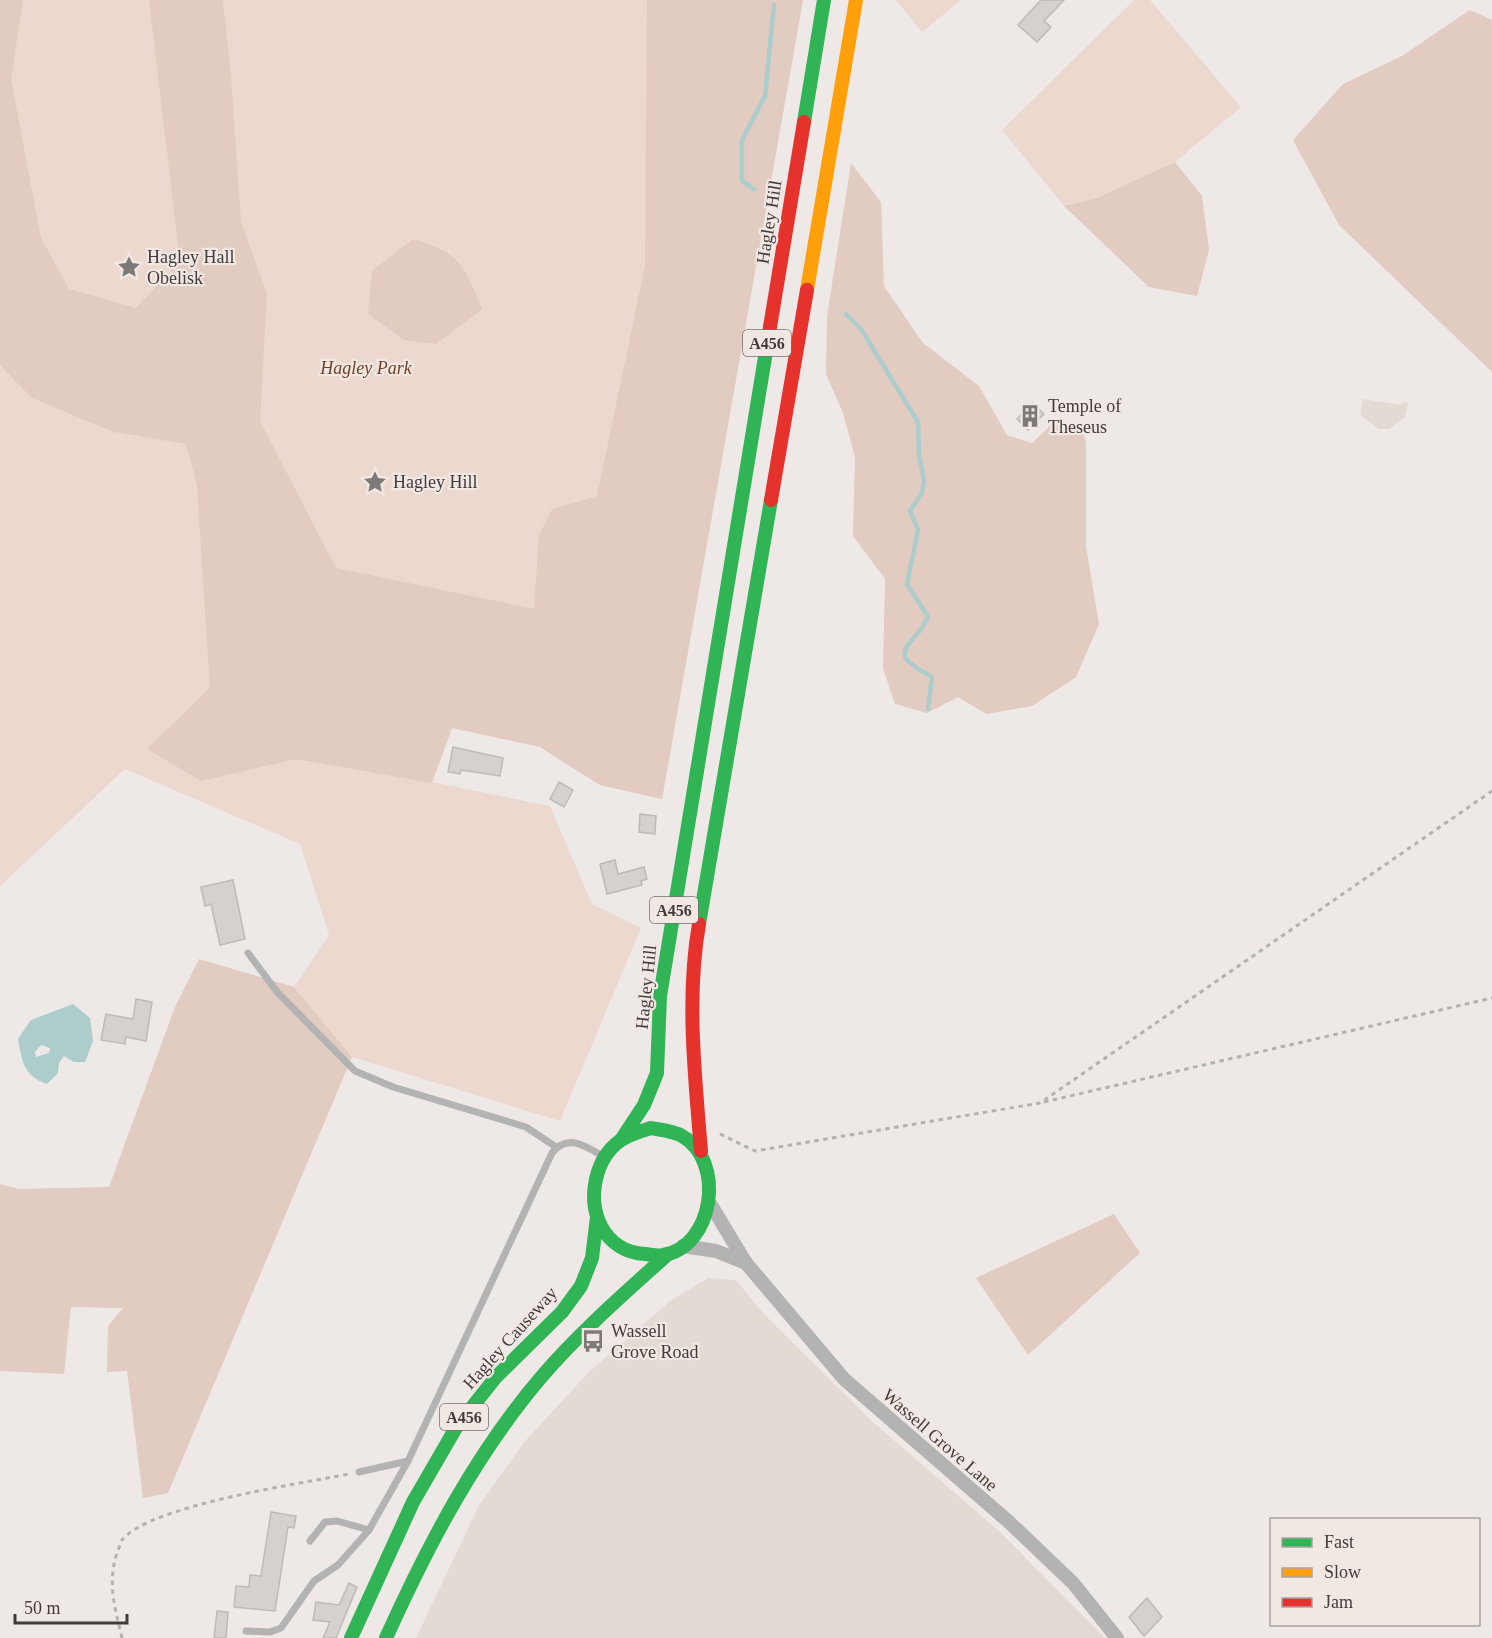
<svg xmlns="http://www.w3.org/2000/svg" width="1492" height="1638" viewBox="0 0 1492 1638" font-family="Georgia,serif">
<rect width="100%" height="100%" fill="#eee9e7"/>
<!-- built -->
<g fill="#e4dad4">
<polygon points="1363,399 1402,405 1403,402 1408,403 1405,417 1389,429 1379,429 1360,415"/>
<polygon points="708,1278 736,1280 763,1313 874,1423 1000,1532 1105,1638 416,1638 479,1505 526,1440 590,1371 670,1301"/>
</g>
<!-- green -->
<g fill="#ecd8cf">
<polygon points="0,0 803,0 662,799 600,785 540,747 452,728 432,782 550,806 592,904 641,928 560,1121 352,1057 294,987 329,935 300,844 125,769 0,886"/>
<polygon points="896,0 961,0 922,32"/>
<polygon points="1134,0 1150,0 1241,107 1175,162 1097,198 1064,206 1002,130"/>
</g>
<!-- forest -->
<g fill="#e2cbc0">
<polygon points="0,0 23,0 11,80 41,238 69,289 136,308 180,261 149,0 223,0 231,77 241,222 267,294 260,421 336,568 534,609 539,535 552,509 597,496 645,266 647,0 803,0 662,799 600,785 540,747 452,728 432,783 296,759 201,781 147,749 210,688 197,485 186,444 114,432 32,398 0,365"/>
<polygon points="1470,10 1492,20 1492,372 1339,225 1293,140 1343,84 1402,56"/>
<polygon points="1175,162 1202,196 1209,250 1197,296 1149,287 1064,206 1097,198"/>
<polygon points="851,163 881,202 884,286 923,343 979,386 1007,435 1032,443 1052,424 1080,423 1086,442 1086,546 1099,624 1076,677 1032,706 986,714 958,697 927,713 895,704 883,668 885,579 853,536 855,457 843,413 826,374 827,316"/>
<path d="M413 239C460 252 465 267 482 309L436 344 404 340 368 314 372 271Z"/>
<polygon points="199,959 294,987 352,1057 168,1493 143,1498 127,1371 107,1372 108,1326 123,1308 71,1307 64,1374 0,1371 0,1184 19,1189 109,1187 175,1007"/>
<polygon points="1114,1214 1140,1253 1028,1355 976,1278"/>
</g>
<!-- water -->
<path fill="#accdcc" fill-rule="evenodd" d="M73 1004 90 1018 93 1041 85 1062H74L64 1056 59 1063 58 1073 47 1084C24 1076 22 1062 18 1039L31 1020ZM41 1045 50 1048 49 1053 36 1057 35 1052Z"/>
<g fill="none" stroke-linecap="round" stroke-linejoin="round">
<!-- stream -->
<g stroke="#accdcc" stroke-width="4.5">
<polyline points="754,189 742,181 742,140 765,96 774,5"/>
<path d="M846 314 861 329 918 422 919 456 924 480 922 493 910 511 918 530 907 584 928 617C914 649 881 650 932 677L928 709"/>
</g>
</g>
<!-- building -->
<g fill="#d5d1cf" stroke="#bebab9" stroke-width="1.5">
<polygon points="1041,0 1064,0 1044,21 1051,27 1037,42 1018,25"/>
<polygon points="1032,403 1044,414 1028,430 1017,419"/>
<polygon points="453,747 503,758 500,776 461,770 460,774 448,772"/>
<polygon points="559,782 573,790 564,807 550,799"/>
<polygon points="640,814 656,816 655,834 639,832"/>
<polygon points="615,860 618,874 644,867 647,879 641,881 642,885 607,894 600,864"/>
<polygon points="233,880 245,939 220,945 211,904 205,906 201,887"/>
<polygon points="136,999 152,1002 146,1041 126,1037 125,1044 101,1040 106,1014 133,1019"/>
<polygon points="271,1512 296,1516 294,1528 288,1527 275,1611 234,1607 236,1586 249,1587 250,1575 261,1576"/>
<polygon points="349,1583 357,1587 336,1638 323,1638 330,1622 313,1620 316,1602 339,1605"/>
<polygon points="1147,1598 1162,1617 1144,1636 1129,1617"/>
<polygon points="217,1611 228,1612 226,1638 214,1638"/>
</g>
<g fill="none" stroke-linecap="round" stroke-linejoin="round">
<!-- path -->
<g stroke="#b2b2b1" stroke-width="3" stroke-dasharray="4.5 4.5" stroke-linecap="butt">
<polyline points="1044,1102 1492,998"/>
<polyline points="720,1134 755,1151 1040,1103 1492,791"/>
<path d="M122 1638C115 1608 107 1584 117 1553 119 1549 120 1543 122 1540 151 1505 299 1484 349 1474"/>
</g>
<!-- lane -->
<g stroke="#b2b3b2" stroke-width="7">
<polyline points="248,953 278,993 355,1071 393,1087 526,1127 556,1147"/>
<path d="M359 1472 408 1461 552 1153C567 1134 584 1145 601 1155"/>
<polyline points="310,1541 325,1522 337,1521 369,1530"/>
<polyline points="246,1631 270,1632 281,1628 314,1581 338,1565 369,1530 408,1461"/>
</g>
<!-- street -->
<g stroke="#b2b3b2" stroke-width="14">
<polyline points="711,1205 746,1263 844,1379 1009,1522 1073,1583 1117,1638"/>
<polyline points="683,1246 716,1251 746,1263"/>
</g>
<!-- fast -->
<g stroke="#30b455" stroke-width="14">
<polyline points="804,122 824,0"/>
<polyline points="699,924 771,500"/>
<path d="M651 1128C660 1130 674 1131 682 1136 726 1161 714 1247 663 1255 658 1256 651 1255 645 1254 626 1253 610 1243 601 1226 587 1198 595 1158 621 1140 630 1134 641 1131 651 1128Z"/>
<polyline points="621,1140 644,1105 657,1073 660,996 770,327"/>
<polyline points="351,1638 413,1502 457,1426 496,1377 562,1312 581,1286 592,1258 597,1217"/>
<path d="M386 1638C428 1545 476 1453 543 1375 581 1331 625 1293 668 1254"/>
</g>
<!-- slow -->
<polyline stroke="#ff9f0a" stroke-width="14" points="807,290 856,0"/>
<!-- jam -->
<g stroke="#e5322d" stroke-width="14">
<polyline points="770,327 804,122"/>
<polyline points="771,500 807,290"/>
<path d="M699 924C686 998 695 1076 701 1151"/>
</g>
</g>
<!-- icons -->
<defs>
<g id="sight-bare" transform="scale(1.8)"><path d="M0-6L1.8-2.2L6-1.7L2.9 1.2L3.7 5.4L0 3.3L-3.7 5.4L-2.9 1.2L-6-1.7L-1.8-2.2Z" fill="#7c7977" stroke="#f1e8e4" stroke-width="2.5" paint-order="stroke"/></g>
<g id="building-bare" transform="scale(1.8)"><path d="M-4-6H4V6H1V3H-1V6H-4ZM-2.5-4.3h1.7v1.8h-1.7ZM.8-4.3h1.7v1.8H.8ZM-2.5-1h1.7V.8h-1.7ZM.8-1h1.7V.8H.8Z" fill="#7c7977" stroke="#f1e8e4" stroke-width="2.5" paint-order="stroke"/></g>
<g id="bus-bare" transform="scale(1.8)"><path d="M-5-6H5V4H4V6H2V4H-2V6H-4V4H-5ZM-3.5-4V0h7V-4ZM-3.5 1.2v1.5H-2V1.2ZM2 1.2v1.5H3.5V1.2Z" fill="#7c7977" stroke="#f1e8e4" stroke-width="2.5" paint-order="stroke"/></g>
</defs>
<g fill-rule="evenodd">
<use href="#sight-bare" x="129" y="267"/>
<use href="#building-bare" x="1030" y="416"/>
<use href="#sight-bare" x="375" y="482"/>
<use href="#bus-bare" x="593" y="1341"/>
</g>
<g text-anchor="middle" dominant-baseline="central" stroke-width="4.5" stroke-linejoin="round" paint-order="stroke">
<!-- shield labels -->
<g fill="#f1e8e4" stroke="#74706d" stroke-width="1.5">
<rect x="743" y="330" width="48" height="26" rx="4.5"/>
<rect x="650" y="897" width="48" height="26" rx="4.5"/>
<rect x="440" y="1404" width="48" height="26" rx="4.5"/>
</g>
<g font-size="16" font-weight="bold" fill="#3f3c3a">
<text x="767" y="343">A456</text>
<text x="674" y="910">A456</text>
<text x="464" y="1417">A456</text>
</g>
<!-- street labels -->
<g font-size="18" fill="#3f3c3a" stroke="#f1e8e4">
<text transform="translate(769 222) rotate(-81)">Hagley Hill</text>
<text transform="translate(646 987) rotate(-84)">Hagley Hill</text>
<text transform="translate(510 1338) rotate(-48)">Hagley Causeway</text>
<text transform="translate(940 1440) rotate(41)">Wassell Grove Lane</text>
</g>
<!-- poi labels -->
<g font-size="18" fill="#3f3c3a" stroke="#f1e8e4" text-anchor="start">
<text x="147" y="257">Hagley Hall<tspan x="147" dy="21">Obelisk</tspan></text>
<text x="1048" y="406">Temple of<tspan x="1048" dy="21">Theseus</tspan></text>
<text x="393" y="482">Hagley Hill</text>
<text x="611" y="1331">Wassell<tspan x="611" dy="21">Grove Road</tspan></text>
</g>
<!-- park labels -->
<g font-size="18" font-style="italic" fill="#734025" stroke="#f1e8e4">
<text x="366" y="368">Hagley Park</text>
</g>
</g>
<!-- legend -->
<rect x="1270" y="1518" width="210" height="108" fill="#f1e8e4" stroke="#aaa3a0" stroke-width="1.5"/>
<rect x="1282" y="1538" width="30" height="9" fill="#30b455" stroke="#aaa3a0" stroke-width="1.5"/>
<text x="1324" y="1548" font-size="18" fill="#3f3c3a">Fast</text>
<rect x="1282" y="1568" width="30" height="9" fill="#ff9f0a" stroke="#aaa3a0" stroke-width="1.5"/>
<text x="1324" y="1578" font-size="18" fill="#3f3c3a">Slow</text>
<rect x="1282" y="1598" width="30" height="9" fill="#e5322d" stroke="#aaa3a0" stroke-width="1.5"/>
<text x="1324" y="1608" font-size="18" fill="#3f3c3a">Jam</text>
<!-- scale -->
<path d="M15 1614v9h112v-9" fill="none" stroke="#3f3c3a" stroke-width="3"/>
<text x="24" y="1614" font-size="18" fill="#3f3c3a" stroke="#f1e8e4" stroke-width="4.5" paint-order="stroke">50 m</text>
</svg>
